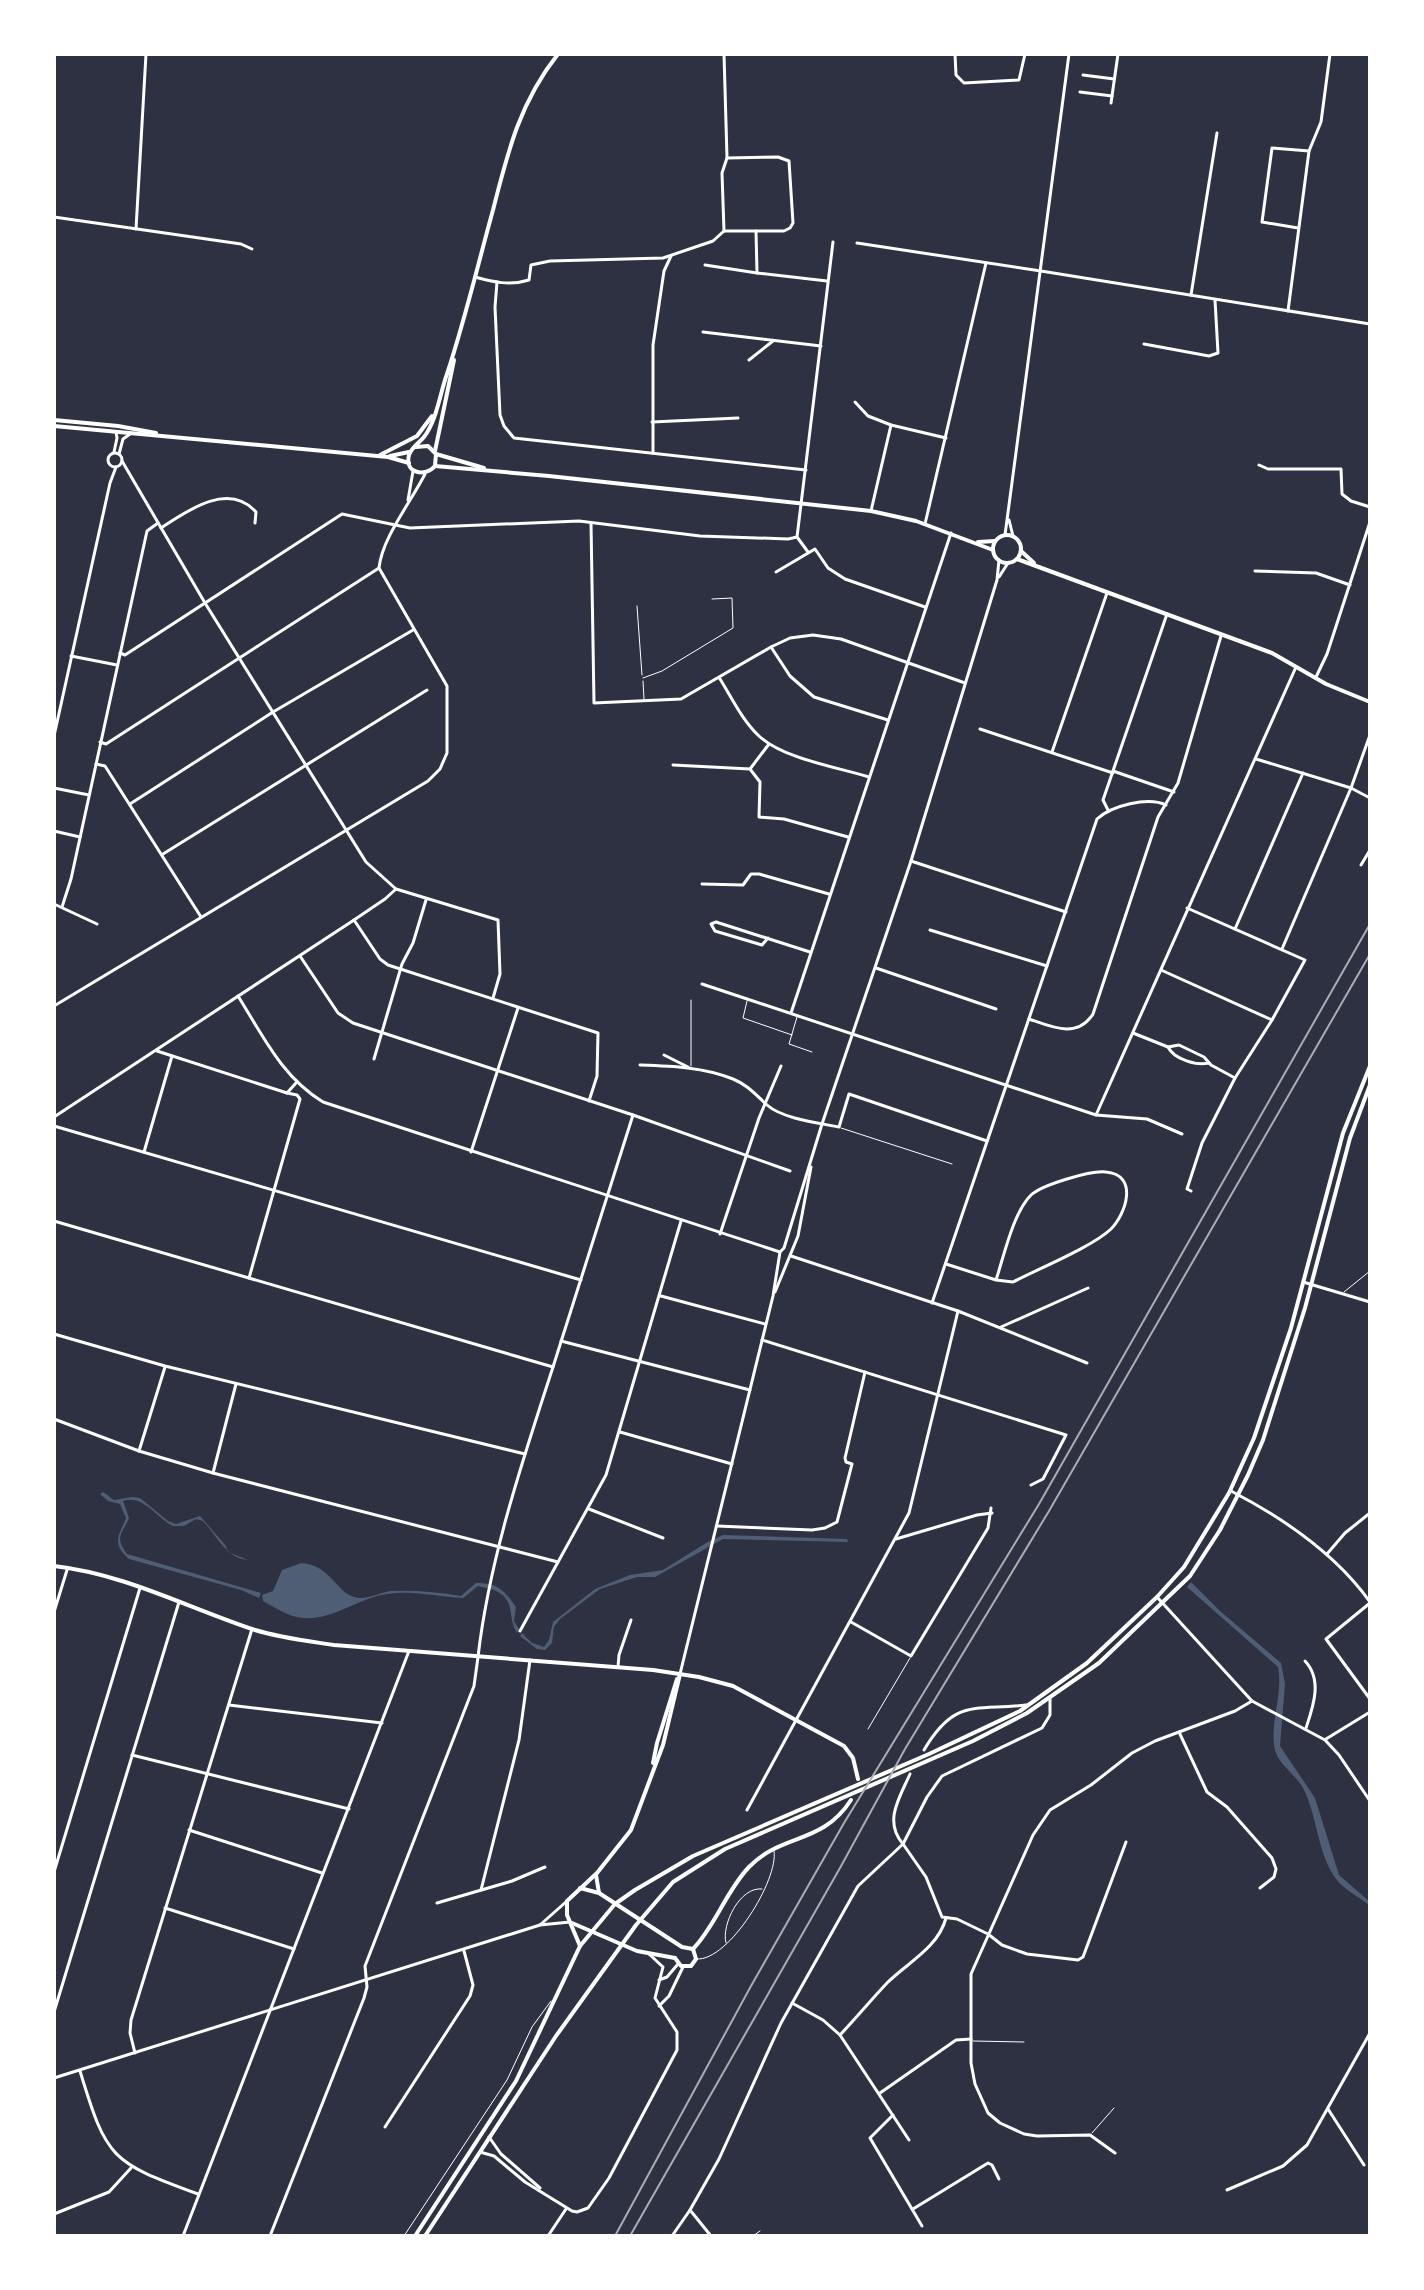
<svg xmlns="http://www.w3.org/2000/svg" width="1424" height="2290" viewBox="0 0 1424 2290" font-family="'Noto Sans',sans-serif">
<rect width="100%" height="100%" fill="#2d3142"/>
<!-- water -->
<g fill="#4f5d75">
<path d="M103 1492 114 1500 132 1497 140 1498 168 1521 176 1524 200 1516 226 1546 228 1552 248 1560C227 1559 217 1536 203 1521L196 1519 184 1526H173C157 1518 143 1494 123 1501L129 1518C122 1535 114 1536 127 1554L261 1593 259 1598 241 1590 129 1559C111 1543 119 1536 126 1518L120 1504 108 1501 100 1494Z"/>
<polygon points="723,1535 847,1539 848,1542 723,1539 655,1577 637,1577 600,1589 560,1619 554,1627 552,1643 545,1650 537,1649 520,1636 522,1633 532,1643 544,1647 549,1640 553,1622 595,1589 630,1575 663,1570 706,1543"/>
<path d="M301 1563C333 1565 336 1596 359 1598 369 1599 381 1592 391 1591 414 1590 438 1592 461 1596L476 1583C498 1583 504 1590 516 1607L514 1621 519 1629 517 1633C507 1618 516 1602 498 1592 492 1588 484 1588 478 1586L463 1598C438 1597 413 1590 388 1594 359 1597 333 1621 303 1618 289 1617 276 1608 263 1601L262 1595 273 1591 282 1570Z"/>
<path d="M1191 1582 1220 1611 1281 1663 1285 1684 1280 1746 1315 1798 1339 1875 1370 1902V1906C1360 1897 1344 1890 1336 1879 1317 1853 1318 1817 1303 1788 1295 1773 1275 1763 1274 1744 1271 1720 1283 1693 1278 1667L1187 1587Z"/>
</g>
<g fill="none" stroke-linecap="round" stroke-linejoin="round">
<!-- service -->
<g stroke="#fff" stroke-width="1">
<polyline points="637,606 642,675"/>
<polyline points="643,678 662,671 733,628 732,598 712,599"/>
<polyline points="643,681 644,699"/>
<polyline points="747,1001 743,1018 792,1035"/>
<polyline points="797,1017 789,1044 812,1052"/>
<polyline points="691,1066 691,1000"/>
<polyline points="841,1128 952,1164"/>
<polyline points="1344,1292 1370,1271"/>
<polyline points="868,1729 910,1658"/>
<path d="M726 1943C721 1925 740 1886 762 1889"/>
<path d="M697 1959C729 1961 779 1879 774 1851"/>
<polyline points="973,2041 1024,2042"/>
<polyline points="1092,2133 1114,2108"/>
<polyline points="404,2236 507,2080 532,2027 551,2001"/>
<polyline points="753,2236 760,2231"/>
</g>
<!-- minor -->
<g stroke="#fff" stroke-width="3">
<polyline points="955,54 956,75 964,83 1019,80 1025,54"/>
<polyline points="1083,75 1114,79"/>
<polyline points="1080,92 1112,96"/>
<polyline points="1111,103 1118,54"/>
<polyline points="54,217 241,244 252,249"/>
<polyline points="1298,228 1262,222 1272,148 1309,151"/>
<polyline points="136,229 146,54"/>
<polyline points="724,231 722,173 727,158 724,54"/>
<polyline points="756,231 757,273 827,281"/>
<polyline points="857,243 1041,271"/>
<polyline points="705,265 757,273"/>
<path d="M475 277C493 282 510 286 529 280L531 265 550 261 663 258 713 241 724 231H784L790 228 793 223 789 161 778 157 727 158"/>
<polyline points="497,282 495,307 500,415 504,426 514,438 806,470"/>
<polyline points="1191,295 1217,133"/>
<polyline points="1288,311 1309,151 1321,122 1330,54"/>
<polyline points="703,332 821,346"/>
<polyline points="1144,344 1209,356 1218,353 1215,300"/>
<polyline points="749,360 773,341"/>
<polyline points="855,402 868,416 891,425 946,438"/>
<polyline points="652,422 738,418"/>
<polyline points="114,452 117,438 116,432"/>
<circle cx="115" cy="460" r="7"/>
<polyline points="653,453 653,345 664,271 671,256"/>
<polyline points="119,454 123,439 130,434"/>
<polyline points="122,461 205,603 366,862 396,889 498,920 500,974 493,998"/>
<polyline points="1259,465 1268,469 1341,469 1342,494 1351,501 1370,507"/>
<polyline points="871,511 891,425"/>
<polyline points="591,523 594,703 681,699 771,647 790,638 813,635 841,639 965,683"/>
<polyline points="925,524 986,263"/>
<path d="M161 528C187 511 228 481 256 512L255 523"/>
<polyline points="808,552 797,537 833,242"/>
<polyline points="1255,571 1316,573 1350,585"/>
<polyline points="776,572 815,549 828,568 845,579 925,607"/>
<polyline points="771,647 790,676 814,697 888,720"/>
<polyline points="120,653 125,655 342,514 410,528 579,521 700,536 788,539 797,537"/>
<polyline points="71,656 117,665"/>
<polyline points="1316,677 1327,654 1370,522"/>
<path d="M720 679C732 698 742 720 759 736 784 759 837 767 869 777"/>
<polyline points="980,729 1113,773"/>
<polyline points="54,736 110,483 116,467"/>
<polyline points="100,742 106,744 379,568"/>
<polyline points="1052,752 1107,593"/>
<polyline points="1256,759 1351,788 1370,798"/>
<polyline points="96,764 105,766 201,917"/>
<polyline points="673,765 750,769 760,782 759,817 784,819 848,837"/>
<polyline points="750,769 769,744"/>
<polyline points="1113,771 1174,792"/>
<polyline points="54,788 89,795"/>
<polyline points="130,804 273,712 413,630"/>
<polyline points="1108,810 1103,800 1167,614"/>
<polyline points="54,831 80,837"/>
<polyline points="163,854 427,690"/>
<polyline points="911,861 1066,912"/>
<polyline points="1361,865 1370,850"/>
<polyline points="702,884 743,885 751,874 759,874 829,894"/>
<polyline points="54,904 97,924"/>
<polyline points="62,907 71,879 147,531 158,523"/>
<polyline points="1187,908 1305,960 1272,1020 1235,1078 1202,1143 1187,1189 1191,1191"/>
<polyline points="354,920 380,959 388,965 598,1033 597,1076 589,1101"/>
<polyline points="1235,929 1303,773"/>
<polyline points="930,930 1047,966"/>
<polyline points="768,938 762,945 715,931 711,924 716,922 810,952"/>
<polyline points="1282,949 1351,788 1370,735"/>
<polyline points="300,956 338,1013 353,1023 633,1115 790,1171"/>
<polyline points="876,968 996,1009"/>
<polyline points="1161,970 1272,1020"/>
<polyline points="702,984 1096,1115 1147,1119 1182,1134"/>
<path d="M238 996C263 1036 282 1077 323 1102L780 1252"/>
<polyline points="791,1013 951,533"/>
<path d="M1029 1019C1052 1027 1077 1039 1093 1014L1158 817 1178 783 1221 636"/>
<polyline points="1133,1033 1168,1047 1179,1045 1204,1057 1211,1065 1235,1078"/>
<path d="M1168 1047C1174 1059 1196 1066 1209 1063"/>
<polyline points="157,1051 287,1093 296,1083"/>
<polyline points="664,1055 688,1067"/>
<polyline points="374,1059 402,964 413,943 426,900"/>
<path d="M640 1065C671 1066 704 1067 733 1079 748 1085 756 1095 767 1105 783 1119 819 1123 839 1127L849 1094 987 1141"/>
<polyline points="1096,1115 1296,667"/>
<polyline points="54,1117 354,920 385,899 396,889"/>
<polyline points="54,1126 581,1280"/>
<polyline points="144,1152 172,1056"/>
<polyline points="471,1152 518,1008"/>
<polyline points="720,1234 759,1118 781,1066"/>
<polyline points="791,1256 958,1311 1087,1363"/>
<path d="M946 1264 996 1280 1013 1282C1038 1269 1092 1247 1111 1229 1126 1214 1139 1175 1106 1172 1091 1170 1042 1185 1031 1195 1013 1213 1004 1256 996 1280"/>
<polyline points="249,1278 300,1099 297,1095 287,1093"/>
<polyline points="1303,1282 1370,1302"/>
<polyline points="661,1296 765,1324"/>
<path d="M932 1303 1097 819C1111 806 1148 796 1166 805"/>
<polyline points="1001,1327 1088,1288"/>
<polyline points="54,1334 165,1366 525,1454"/>
<polyline points="762,1340 1066,1435 1043,1479 1031,1485"/>
<polyline points="561,1341 750,1390"/>
<polyline points="553,1367 633,1115"/>
<polyline points="54,1419 139,1451 213,1473 558,1562"/>
<polyline points="620,1432 732,1464"/>
<polyline points="139,1451 165,1367"/>
<polyline points="213,1473 236,1384"/>
<path d="M1231 1491C1283 1518 1336 1554 1370 1602"/>
<polyline points="589,1509 663,1538"/>
<polyline points="717,1526 812,1530 825,1528 837,1522 852,1464 846,1462 845,1458 865,1372"/>
<polyline points="896,1539 977,1515 992,1513"/>
<polyline points="1327,1554 1345,1533 1370,1513"/>
<polyline points="1370,1603 1326,1639 1370,1699"/>
<polyline points="54,1612 67,1570"/>
<polyline points="851,1622 911,1656 988,1528 991,1508"/>
<polyline points="520,1631 606,1475 681,1221"/>
<path d="M1305 1661C1323 1680 1313 1707 1306 1728"/>
<polyline points="618,1667 619,1655 631,1620"/>
<polyline points="229,1705 382,1723"/>
<polyline points="1179,1732 1207,1792 1227,1807 1272,1858 1276,1869 1274,1877 1260,1888"/>
<polyline points="1326,1739 1370,1712"/>
<polyline points="132,1755 349,1809"/>
<polyline points="747,1810 909,1513 958,1311"/>
<polyline points="189,1830 322,1873"/>
<polyline points="903,1844 926,1877 942,1917 957,1919 988,1934 1002,1945 1027,1954 1078,1960 1083,1957 1126,1842"/>
<polyline points="54,1872 140,1588"/>
<polyline points="481,1890 519,1740 530,1660"/>
<polyline points="437,1903 512,1881 545,1867"/>
<polyline points="165,1908 294,1949"/>
<polyline points="659,1980 667,1977 678,1964"/>
<polyline points="792,2003 823,2020 840,2035 909,2140"/>
<polyline points="659,2006 669,1996 683,1967"/>
<polyline points="54,2012 179,1602"/>
<path d="M840 2035C856 2018 871 2000 887 1983 907 1963 938 1948 946 1918"/>
<path d="M80 2071C107 2160 111 2162 198 2194"/>
<polyline points="880,2093 956,2040 971,2039"/>
<polyline points="1328,2109 1364,2165"/>
<polyline points="893,2115 870,2138 922,2226"/>
<polyline points="385,2127 470,1996 473,1985 464,1951"/>
<polyline points="489,2137 501,2154 540,2188"/>
<polyline points="480,2152 494,2156 525,2182 572,2211 577,2212 588,2208 609,2178 677,2050 677,2032 655,1998 663,1967 649,1954"/>
<polyline points="1115,2153 1090,2135 1037,2136 1024,2134 1000,2123 988,2113 975,2084 971,2063 971,1974 1033,1835 1050,1810 1091,1785 1132,1753 1155,1741 1235,1711 1252,1701"/>
<polyline points="1227,2190 1283,2166 1307,2145 1370,2033"/>
<polyline points="913,2209 988,2163 992,2165 999,2179"/>
<polyline points="690,2210 711,2236"/>
<polyline points="54,2214 109,2192 131,2168"/>
<polyline points="183,2236 409,1651"/>
<polyline points="270,2236 364,1998 367,1987 365,1966 474,1686 478,1657"/>
<polyline points="548,2236 566,2209"/>
</g>
<!-- tertiary -->
<g stroke="#fff" stroke-width="3">
<polyline points="1041,271 1370,324"/>
<polyline points="408,500 413,471"/>
<polyline points="1009,520 1013,536"/>
<polyline points="1005,535 1069,54"/>
<polyline points="999,577 1008,563"/>
<path d="M54 1006 428 781 440 769 447 753V686L379 568C382 538 411 502 425 474"/>
<path d="M54 1221 553 1367C523 1459 489 1560 478 1657"/>
<polyline points="775,1292 798,1236 811,1167"/>
<polyline points="1157,1597 1252,1701 1325,1740 1339,1755 1370,1801"/>
<polyline points="680,1674 773,1296 780,1252 784,1248 822,1124 911,861 997,580 999,560"/>
<path d="M924 1750C955 1698 974 1711 1026 1705"/>
<path d="M903 1844C883 1821 900 1797 910 1774"/>
<polyline points="540,1925 567,1901"/>
<polyline points="135,2053 130,2033 131,2020 252,1629"/>
<polyline points="54,2078 540,1925 570,1922"/>
<polyline points="672,2236 690,2210 719,2159 781,2023 858,1886 903,1844 927,1797 942,1776 1042,1728 1050,1715 1050,1699"/>
</g>
<!-- secondary -->
<g stroke="#fff" stroke-width="4">
<polyline points="54,420 118,426 156,433"/>
<polyline points="54,426 388,457 409,463"/>
<path d="M416 447 428 446 436 454 435 466C426 477 404 474 409 455 411 448 420 442 424 437 437 420 440 393 447 374 465 320 478 264 493 210 508 151 520 102 558 54"/>
<polyline points="435,451 454,360"/>
<polyline points="436,454 484,468"/>
<polyline points="380,455 417,436 432,416"/>
<polyline points="390,456 409,452"/>
<polyline points="435,466 549,476 871,511 916,521 993,550"/>
<circle cx="1007" cy="549" r="14"/>
<polyline points="978,542 995,541"/>
<polyline points="1021,551 1034,563"/>
<polyline points="1017,559 1272,653 1326,684 1370,702"/>
<path d="M54 1566C125 1574 188 1608 255 1630 281 1638 308 1641 334 1645L653 1670 699 1677 733 1686 844 1746 853 1758 858 1779"/>
<polyline points="653,1763 657,1743 677,1679"/>
<polyline points="596,1875 599,1893"/>
<polyline points="580,1888 599,1893 682,1947 693,1949"/>
<polyline points="572,1923 637,1951 675,1958"/>
<polyline points="580,1946 567,1915 567,1901 597,1873 631,1830 663,1745 680,1674"/>
<path d="M693 1949C716 1925 726 1891 749 1867 782 1833 822 1845 851 1800"/>
<polyline points="675,1958 681,1966 691,1966 696,1959 693,1949"/>
</g>
<!-- primary -->
<g stroke="#fff" stroke-width="4">
<polyline points="415,2236 516,2081 580,1946 615,1904 635,1890 693,1856 929,1754 1020,1711 1087,1663 1157,1597 1184,1567 1229,1493 1254,1438 1291,1328 1343,1133 1370,1066"/>
<polyline points="425,2236 556,2036 636,1925 673,1882 725,1849 973,1741 1027,1713 1099,1663 1190,1576 1220,1530 1248,1475 1263,1440 1305,1308 1350,1138 1370,1085"/>
</g>
<!-- rail -->
<g stroke="#abadb3" stroke-width="2">
<polyline points="615,2236 751,1986 844,1823 1039,1504 1370,924"/>
<polyline points="630,2236 840,1868 905,1749 1049,1511 1370,954"/>
</g>
</g>
<!-- border -->
<rect width="1424" height="2290" fill="none" stroke="#ffffff" stroke-width="112"/>
</svg>
